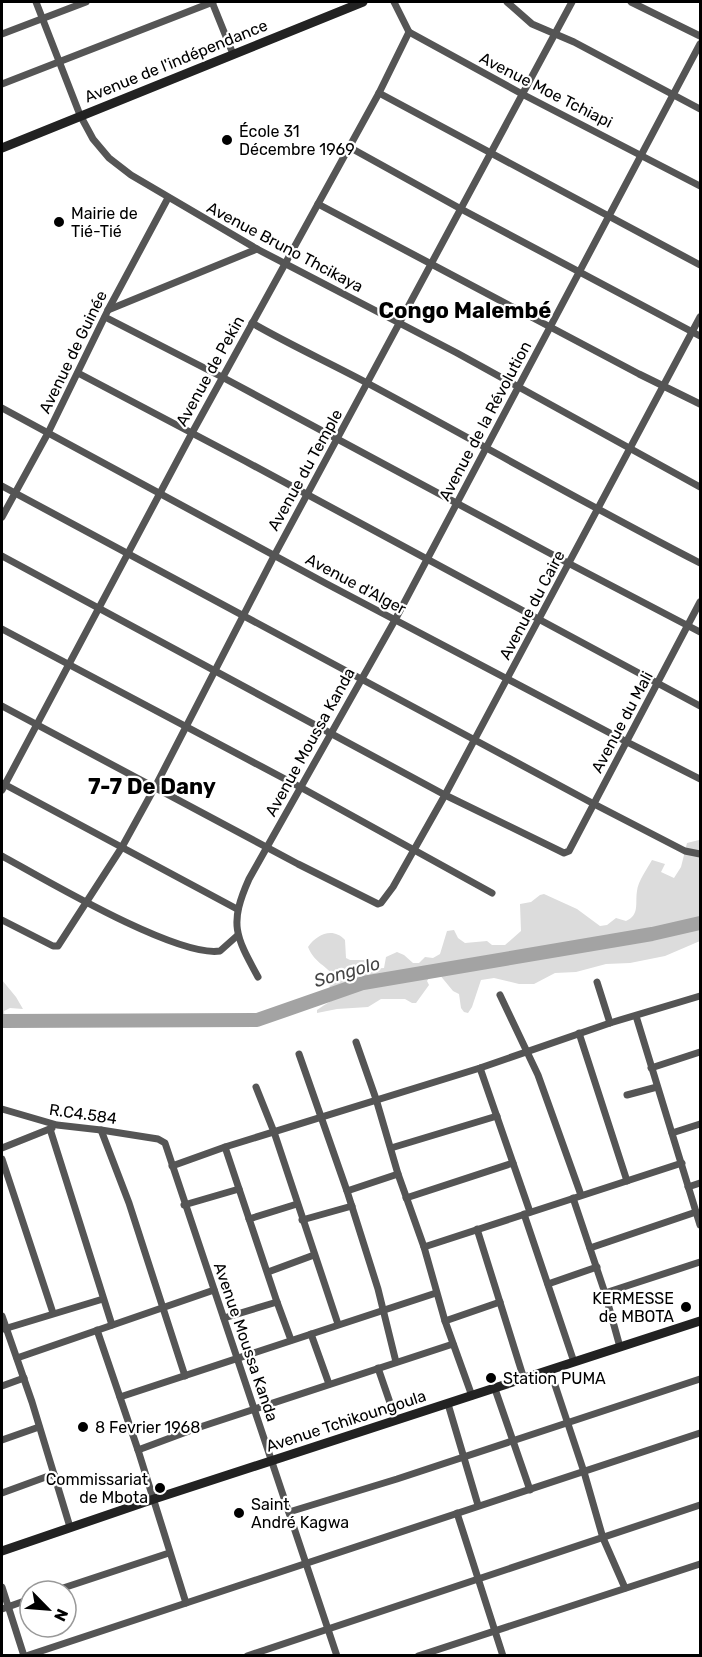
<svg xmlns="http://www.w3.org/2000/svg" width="702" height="1657" viewBox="0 0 702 1657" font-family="Rubik,sans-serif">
<rect width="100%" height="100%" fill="#fff"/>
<!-- green -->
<g fill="#dcdcdc">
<path d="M699 840 700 919 683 925 619 939 581 945H564L532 954H520L415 973 367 980 346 985 329 996 330 983 334 977C327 965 315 964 308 947 317 934 333 927 345 940L346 958 350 960H365L371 969 384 968 386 957 397 952 404 955 413 963H419L425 957 433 958 440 954 447 931 454 930 458 938 465 943 487 941 492 945H505L521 931 520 904 531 902 540 895 544 894 577 909 600 926 607 925 616 918 626 921C640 915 635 903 637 891 638 881 647 869 652 860L665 864 661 872 674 878 681 867 687 843Z"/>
<path d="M700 926V941L665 956 630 963 606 964 576 972 555 973 534 984H519L494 978 481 980 472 1007 468 1013 464 1012 461 1008 459 994 453 991 439 974 436 973 429 978 427 981 429 985 416 1003H412L405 999H381L368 1007 337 1009 317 1013V1010C334 998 357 987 377 983 397 979 408 983 428 973L517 961 534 956 595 948 642 939H656Z"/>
<polygon points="2,980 16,997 23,1009 10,1008 4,1011 5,1019 2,1019"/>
</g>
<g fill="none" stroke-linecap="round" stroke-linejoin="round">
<!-- river -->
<polyline stroke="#a3a3a3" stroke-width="14" points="2,1021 257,1020 363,983 652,934 700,923"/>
<!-- street -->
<g stroke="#555" stroke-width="7">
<polyline points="36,2 80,115 93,139 109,158 131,175 257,249 457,353 700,487"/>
<polyline points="212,2 233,54"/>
<polyline points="394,2 409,32 524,95 700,186"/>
<polyline points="507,2 532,24 574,42 700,109"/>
<polyline points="631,2 700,36"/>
<polyline points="2,34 86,2"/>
<polyline points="2,84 213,2"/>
<polyline points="379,93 700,265"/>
<polyline points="349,147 461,209 700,336"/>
<polyline points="318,204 639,374 700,404"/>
<polyline points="108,310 257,249"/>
<polyline points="105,317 222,377 568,563 700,632"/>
<path d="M252 323C290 345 330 363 369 384 479 443 589 506 700 563"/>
<polyline points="78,373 245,461 700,706"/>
<polyline points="2,408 327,584 627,742 700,779"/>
<polyline points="2,486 594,804 685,851 700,854"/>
<polyline points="2,517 48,433 108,310 168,198"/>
<polyline points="2,556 445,795 564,853 569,851 700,602"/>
<polyline points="2,629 300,787 492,893"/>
<polyline points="2,706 298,864 378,904 381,903 393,887 445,795 700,317"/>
<polyline points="2,783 237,909"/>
<polyline points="2,790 192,433 379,93 409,32"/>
<path d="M2 856C44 879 177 958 220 951L238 935"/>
<polyline points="2,920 53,946 58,946 122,847 155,787 274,556 572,2"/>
<path d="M258 977C235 935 229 924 249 879L395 620 700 44"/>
<polyline points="597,982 610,1023"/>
<polyline points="500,995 538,1075 581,1195"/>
<polyline points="636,1016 700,1225"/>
<polyline points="579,1033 627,1181"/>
<polyline points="356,1042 376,1099 398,1174 424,1247 445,1321 472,1396"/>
<polyline points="299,1054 347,1191 378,1289 396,1362"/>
<polyline points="480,1068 530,1212"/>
<polyline points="651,1068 700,1052"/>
<polyline points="256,1087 274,1132 338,1324"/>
<polyline points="627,1095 657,1087"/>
<polyline points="2,1109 57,1125 101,1130 158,1139 165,1143 337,1656"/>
<polyline points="50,1129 112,1325"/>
<polyline points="101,1130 129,1203 185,1376"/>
<polyline points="672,1133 700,1124"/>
<polyline points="225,1147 277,1302 291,1340"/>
<polyline points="2,1148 52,1128"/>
<polyline points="391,1148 497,1116"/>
<polyline points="2,1159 53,1313"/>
<polyline points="172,1166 225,1147 480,1068 610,1023 700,996"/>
<polyline points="688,1187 700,1183"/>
<polyline points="347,1191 398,1174"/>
<polyline points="406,1198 513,1163"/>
<polyline points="573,1198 605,1293 620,1347"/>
<polyline points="184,1205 239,1189"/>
<polyline points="524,1214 574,1362"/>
<polyline points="249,1219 297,1204"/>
<polyline points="302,1220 352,1206"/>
<polyline points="477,1229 524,1379"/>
<polyline points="424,1247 682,1163"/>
<polyline points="590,1248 696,1212"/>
<polyline points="268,1272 314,1255"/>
<polyline points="548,1284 597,1267"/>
<polyline points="605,1293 700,1262"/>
<polyline points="2,1316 32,1402 70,1527"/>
<polyline points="224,1318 277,1302"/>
<polyline points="445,1321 500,1302"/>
<polyline points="4,1329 103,1299"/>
<polyline points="97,1330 138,1450 186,1603"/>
<polyline points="311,1334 329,1384"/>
<polyline points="17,1358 214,1290"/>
<polyline points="378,1368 396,1420"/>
<polyline points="550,1370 584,1472 603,1538 625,1588"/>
<polyline points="2,1386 24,1378"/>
<polyline points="495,1389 530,1490"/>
<polyline points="120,1397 436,1293"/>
<polyline points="448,1404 478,1505"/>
<polyline points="2,1440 39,1427"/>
<polyline points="138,1450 197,1428 453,1344"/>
<polyline points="2,1493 54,1474"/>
<polyline points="289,1512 397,1479 700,1379"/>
<polyline points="457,1513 503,1656"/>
<polyline points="2,1587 24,1656"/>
<polyline points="54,1591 169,1553"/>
<polyline points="2,1609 30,1599"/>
<polyline points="26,1656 700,1433"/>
<polyline points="247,1656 700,1505"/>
<polyline points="418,1656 700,1564"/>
</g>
<!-- secondary -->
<g stroke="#222" stroke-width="9">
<polyline points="2,148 363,2"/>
<polyline points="2,1551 154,1499 700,1321"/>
</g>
</g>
<!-- markers -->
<g fill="#000" stroke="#fff" stroke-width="2">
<circle cx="227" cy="140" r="6"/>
<circle cx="59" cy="222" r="6"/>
<circle cx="686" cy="1307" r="6"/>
<circle cx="491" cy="1378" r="6"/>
<circle cx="83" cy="1427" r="6"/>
<circle cx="160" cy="1488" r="6"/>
<circle cx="239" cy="1513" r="6"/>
</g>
<g text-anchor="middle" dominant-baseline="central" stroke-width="4.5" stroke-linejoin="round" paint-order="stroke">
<!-- street labels -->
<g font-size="16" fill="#000" stroke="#fff">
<text transform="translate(176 61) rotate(-22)">Avenue de l'indépendance</text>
<text transform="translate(546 90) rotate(27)">Avenue Moe Tchiapi</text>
<text transform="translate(285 247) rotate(28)">Avenue Bruno Thcikaya</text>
<text transform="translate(73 352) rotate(-64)">Avenue de Guinée</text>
<text transform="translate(210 371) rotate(-61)">Avenue de Pekin</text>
<text transform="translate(485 421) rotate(-62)">Avenue de la Révolution</text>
<text transform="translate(305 470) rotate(-61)">Avenue du Temple</text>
<text transform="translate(356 584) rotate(28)">Avenue d'Alger</text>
<text transform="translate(532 605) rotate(-62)">Avenue du Caire</text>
<text transform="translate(622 722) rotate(-62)">Avenue du Mali</text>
<text transform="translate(310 742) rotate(-61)">Avenue Moussa Kanda</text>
<text transform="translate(83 1114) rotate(8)">R.C4.584</text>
<text transform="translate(246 1342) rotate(71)">Avenue Moussa Kanda</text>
<text transform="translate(346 1421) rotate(-18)">Avenue Tchikoungoula</text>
</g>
<!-- poi labels -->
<g font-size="16" fill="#000" stroke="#fff" text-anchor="start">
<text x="239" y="131">École 31<tspan x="239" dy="18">Décembre 1969</tspan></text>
<text x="71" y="213">Mairie de<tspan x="71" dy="18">Tié-Tié</tspan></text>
<text x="674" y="1298" text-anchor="end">KERMESSE<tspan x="674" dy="18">de MBOTA</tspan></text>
<text x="503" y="1378">Station PUMA</text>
<text x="95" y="1427">8 Fevrier 1968</text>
<text x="148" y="1479" text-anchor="end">Commissariat<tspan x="148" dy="18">de Mbota</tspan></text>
<text x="251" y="1504">Saint<tspan x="251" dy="18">André Kagwa</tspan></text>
</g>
<!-- water labels -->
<g font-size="18" font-style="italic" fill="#444" stroke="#fff">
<text transform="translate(347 972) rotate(-16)">Songolo</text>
</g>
<!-- district labels -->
<g font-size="22" font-weight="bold" fill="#000" stroke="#fff">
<text x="465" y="310">Congo Malembé</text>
<text x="152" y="786">7-7 De Dany</text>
</g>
</g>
<!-- border -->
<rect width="702" height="1657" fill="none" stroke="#000000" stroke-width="6"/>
<!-- north arrow -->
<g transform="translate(48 1609) rotate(115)"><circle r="28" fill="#ffffff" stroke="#999999" stroke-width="1.5"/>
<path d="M0-4.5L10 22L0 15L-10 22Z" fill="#000000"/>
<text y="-9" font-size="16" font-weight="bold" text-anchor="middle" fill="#000000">N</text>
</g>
</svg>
